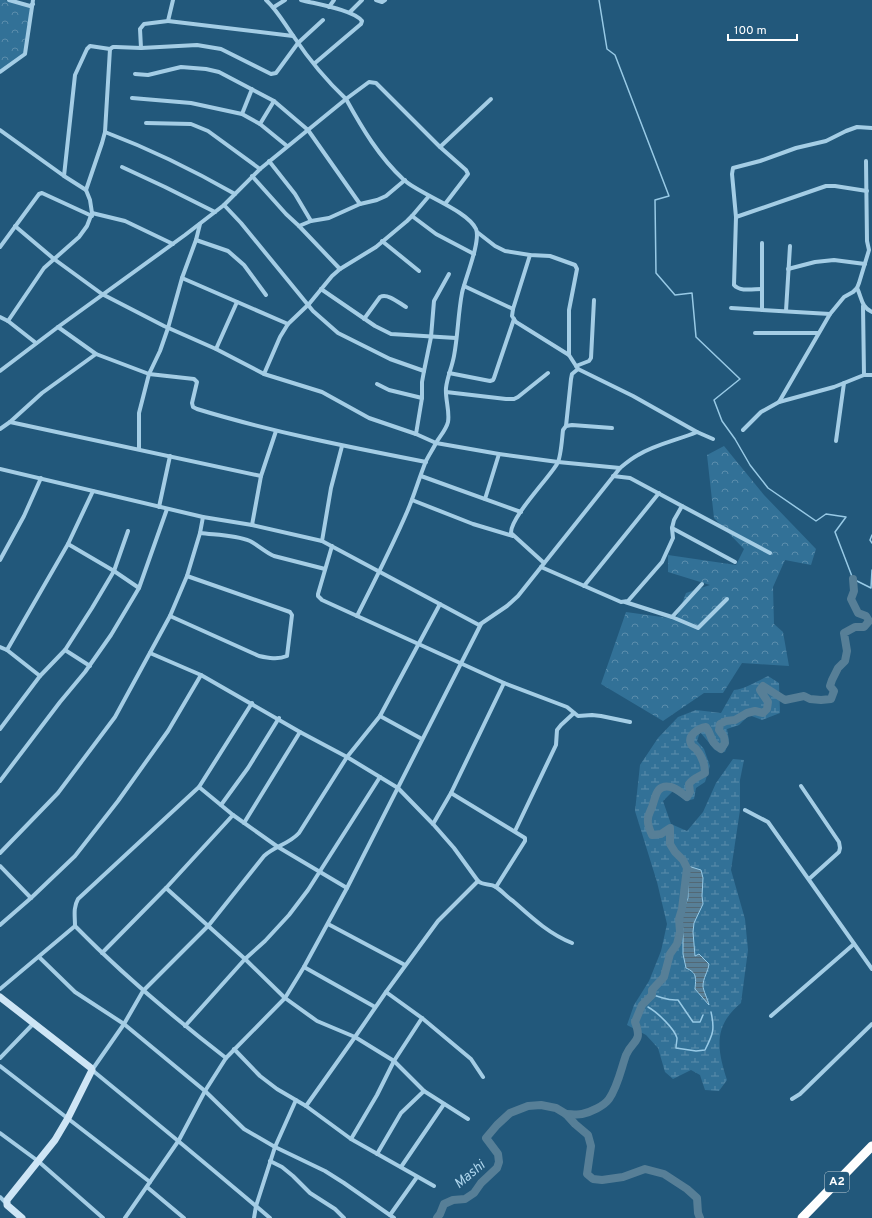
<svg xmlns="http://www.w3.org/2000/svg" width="872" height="1218" viewBox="0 0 872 1218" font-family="Overpass,sans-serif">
<defs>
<pattern id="forest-crowns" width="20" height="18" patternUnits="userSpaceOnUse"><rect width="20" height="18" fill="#327197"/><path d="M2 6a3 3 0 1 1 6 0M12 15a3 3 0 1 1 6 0" fill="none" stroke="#5b8dac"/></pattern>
<pattern id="wetland-marsh" width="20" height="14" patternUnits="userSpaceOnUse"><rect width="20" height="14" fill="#327197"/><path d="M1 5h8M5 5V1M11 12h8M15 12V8" fill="none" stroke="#5b8dac"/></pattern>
<pattern id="water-rules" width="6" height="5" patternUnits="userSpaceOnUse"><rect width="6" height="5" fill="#577f97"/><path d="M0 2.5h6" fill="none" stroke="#526875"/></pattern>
</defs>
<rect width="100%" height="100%" fill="#22587b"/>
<!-- forest -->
<g fill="url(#forest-crowns)">
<polygon points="0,0 5,0 30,7 26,52 0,72"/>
<polygon points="724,446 764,495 816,549 811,565 785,560 773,587 774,624 783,632 789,666 742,663 723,693 704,693 663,721 601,684 626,612 676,619 686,593 710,585 668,572 668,555 736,565 744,549 714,518 707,455"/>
</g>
<!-- wetland -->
<path fill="url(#wetland-marsh)" d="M768 676 779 683 780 713 762 720 749 715 739 725 727 729 729 740 725 752 715 750 700 732 697 741 704 749 710 766 705 782 696 788 694 799 686 801 673 791 663 801 671 824 687 831 703 812 716 783 733 759 744 760 740 780V810L731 870 745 919 748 950 741 1003C713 1026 717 1049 727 1080L719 1091 705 1090 700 1075 691 1070 673 1079 665 1072 658 1048 646 1035 627 1025 634 1005 649 981 661 951 667 924 657 882 635 811 640 765 658 738 678 717 696 710 721 713 734 690C745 689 757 681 768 676Z"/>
<!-- water -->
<path fill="url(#water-rules)" stroke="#98cae6" d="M688 866 701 870 703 878 702 896 703 904 694 923 693 932 695 956 699 954 709 964C708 972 703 978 703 986 703 990 708 1000 709 1005L695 989C696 977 697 973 686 968L683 954V929L680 918 688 898Z"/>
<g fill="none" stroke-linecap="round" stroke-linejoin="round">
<!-- stream -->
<g stroke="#98cae6" stroke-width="1.5">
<polyline points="599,0 607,49 615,55 669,196 655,200 656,273 675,295 692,293 696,337 740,379 714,400 722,421 735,439 750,465 768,488 816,521 826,514 846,517 835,532 853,579 871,588 872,570"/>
<polyline points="872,535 870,540 872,543"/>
<path d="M652 995C663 997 667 1001 678 1000L693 1022H700L703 1015"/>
<path d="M648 1007C657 1012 674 1028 677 1038 677 1041 676 1045 676 1048L696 1051 705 1050C713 1034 715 1030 711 1012"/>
</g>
<!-- river -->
<g stroke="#577f97" stroke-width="8">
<path d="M566 1114C571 1114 577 1115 582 1114 591 1112 604 1106 609 1099 618 1086 621 1069 626 1055 633 1039 643 1043 635 1022L642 1005 652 995V990L664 977 670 954 677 944 680 932 679 919 682 909 687 868 683 860 675 852 670 844V828L661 834 652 835C650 830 647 825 648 819 648 814 652 809 653 804 656 795 657 784 671 787 676 788 683 794 687 797L690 792 689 784C693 778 699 777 705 773 705 764 702 756 696 749 694 747 692 747 691 744 687 735 699 728 706 727 713 736 709 742 721 749L725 743 724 737 719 730 720 724 726 721 735 720 747 713 755 711 763 713 767 709 768 702 760 690 763 686 785 700 804 696 810 699 821 700 831 699 834 691 830 686 832 680 838 668 845 661 847 651 844 633 855 627H864L869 621 866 616 858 613 851 599 854 591 853 579"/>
<polyline points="437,1218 440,1214 444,1204 453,1200 465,1199 474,1193 481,1183 497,1168 499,1162 498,1154 486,1138 497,1125 510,1113 528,1106 541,1105 556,1108 566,1114 575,1124 588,1135 591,1146 587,1174 593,1179 602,1180 623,1177 645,1169 664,1174 687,1189 697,1198 698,1213 700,1218"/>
</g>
<!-- street -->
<g stroke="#a4cde5" stroke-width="4">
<polyline points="9,0 30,6 33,4"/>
<path d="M301 0C316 4 354 10 362 21L361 24 315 63"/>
<polyline points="376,0 382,2 385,0"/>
<polyline points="274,7 285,0"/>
<polyline points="329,7 334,0"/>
<polyline points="350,12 362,0"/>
<polyline points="168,21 293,36"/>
<polyline points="141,48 197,45 221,49 271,74 276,73 298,43 323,20"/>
<polyline points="0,72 25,54 33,0"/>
<polyline points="135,74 148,75 181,67 206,69 219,72 274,101 308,130 360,204"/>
<polyline points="132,98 191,103 242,114 260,124 287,146"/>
<polyline points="242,114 252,89"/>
<polyline points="146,123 191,124 208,131 260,169"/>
<polyline points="260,124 274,101"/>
<polyline points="0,130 64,176 86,190 90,200 92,213 87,226 79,237 44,268 8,321"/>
<path d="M105 132C150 149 193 170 235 194"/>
<polyline points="440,147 491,99"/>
<polyline points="269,161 295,194 311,221"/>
<polyline points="122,167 165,187 215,212"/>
<polyline points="64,176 75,75 87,49 90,46 110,49"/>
<polyline points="252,176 286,214 299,226 311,221 329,218 360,204 377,200 386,196 405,180"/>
<polyline points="86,190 102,143 105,132 110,49 113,47 116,47 141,48 140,29 144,24 168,21 173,0"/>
<polyline points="867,191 835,186 826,186 736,217 732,174 733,168 760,161 796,148 826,141 846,131 857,127 872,128"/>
<polyline points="224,205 241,223 313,311 338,333 390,359 424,371 422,382 422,398 416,434"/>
<polyline points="92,213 125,221 173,244"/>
<polyline points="412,216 436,234 474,254"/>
<path d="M736 217 734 285C740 292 753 289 762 289"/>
<polyline points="15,226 54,259 102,294 164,326 216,349 264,374 322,392 369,418 416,434 436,443 499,454 558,462 620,468"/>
<polyline points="299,226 340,269"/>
<polyline points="477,232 495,246 505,251 530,255 550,256 575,265 577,269 569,310 569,355 578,369 633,396 697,432"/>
<polyline points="196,240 228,251 244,265 266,295"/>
<polyline points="382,241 419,271"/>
<polyline points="0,247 39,194 42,193 92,216"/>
<polyline points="788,269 815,262 834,260 865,264"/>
<polyline points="182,278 288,324"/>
<polyline points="464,286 513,309 530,255"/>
<path d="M857 288C862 298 861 307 872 312"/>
<polyline points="321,289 375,326 391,334 456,338"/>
<polyline points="863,306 864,375"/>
<polyline points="731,308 830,314"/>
<polyline points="513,309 512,316 516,322 569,355"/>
<polyline points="762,310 762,243"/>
<polyline points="786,311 790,246"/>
<polyline points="0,317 8,321 36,343"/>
<path d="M364 319 380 297C388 293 399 303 406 307"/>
<path d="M58 327 96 354 149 374 194 379 197 382 192 403 193 407 197 409C272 432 349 447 426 462"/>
<polyline points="755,333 818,333"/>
<polyline points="216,349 237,302"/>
<polyline points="576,366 589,361 591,358 594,300"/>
<path d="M0 371 58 327 185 235 224 205 260 169 346 99C328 82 308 58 294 37 285 25 278 11 266 0"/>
<polyline points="424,371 431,337 434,301 449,274"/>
<polyline points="449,373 490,381 493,380 494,378 514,319"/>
<polyline points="264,374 280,337 288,324 309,304 332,276 340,269 376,247 407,221 412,216 429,196"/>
<polyline points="377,384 389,390 422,398"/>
<polyline points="446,392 506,399 514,399 518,397 548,373"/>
<polyline points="779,402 830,314 844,297 853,292 857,288 859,283 869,250 867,241 866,161"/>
<polyline points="10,422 261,476"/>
<polyline points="566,426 571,379 572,374 578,369"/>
<polyline points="0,429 10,422 42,393 96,354"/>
<polyline points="743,430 761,412 779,402 834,387 864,375 872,375"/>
<polyline points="836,441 844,383"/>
<polyline points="139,449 139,413 149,374 160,351 168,328 182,278 196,240 200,224"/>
<path d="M0 469 203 517 252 525 322 541 479 625 507 606 518 596 620 468C626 463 632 458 638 455 656 444 678 440 697 432L713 439"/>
<polyline points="421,476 521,512"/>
<polyline points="485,499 499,454"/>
<polyline points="412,500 473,524 513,536"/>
<polyline points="682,506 770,553"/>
<polyline points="159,507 170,456"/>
<polyline points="252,525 261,476 276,431"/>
<polyline points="672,528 735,562"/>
<path d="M200 533C216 535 235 535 250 541 258 545 265 552 274 556L325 569"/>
<polyline points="322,541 331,488 342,446"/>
<polyline points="68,544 114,571 139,588"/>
<polyline points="332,546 318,594 318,596 322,600 504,683 567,707 578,716 592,715 601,716 630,722"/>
<polyline points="0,560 24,516 41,478"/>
<path d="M544 563 511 533C510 518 548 479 557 464 561 458 562 438 563 430L566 426 572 425 612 428"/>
<polyline points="541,567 621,602 628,601 662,562 673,538 672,528 674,520 682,506 630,478 613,476"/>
<polyline points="584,586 659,493"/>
<polyline points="625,602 672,617 698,628 727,599"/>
<path d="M170 616 259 656C268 658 278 660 287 656L292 615 290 612 187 576"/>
<path d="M357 616C374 582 392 547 407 512 414 496 419 478 426 461 429 455 433 449 436 443 440 436 446 430 448 422 450 411 445 399 446 388 447 378 452 367 454 356 458 335 458 314 462 293 465 279 481 241 476 229 467 210 421 195 404 180 379 157 362 128 346 99L369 82 376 83 440 147 466 170 468 174 445 204"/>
<polyline points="672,617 702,584"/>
<polyline points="0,647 7,650 40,676"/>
<polyline points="7,650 68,544 93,491"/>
<polyline points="65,650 90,666"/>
<path d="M150 653 201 675 300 732 347 757 398 788 433 824 454 848 478 881C484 886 490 883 496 887 502 891 507 897 513 901 531 917 549 934 572 943"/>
<polyline points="380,716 422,739"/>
<polyline points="0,729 40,676 65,650 92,608 114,571 128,531"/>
<polyline points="0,781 60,702 85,672 111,635 139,588 167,509"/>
<polyline points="801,786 839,842 840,848 839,852 809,879"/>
<polyline points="199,787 233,815 278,847 347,888"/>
<polyline points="451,793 525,838 525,841 496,887"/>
<polyline points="221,805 248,768 279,718"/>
<polyline points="745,810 768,822 872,969"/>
<polyline points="244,823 300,732"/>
<polyline points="433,824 451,793 504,683"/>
<polyline points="515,831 556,745 557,730 561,725 574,713"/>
<polyline points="0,853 58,793 115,717 170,616 187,576 200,533 203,517"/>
<polyline points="0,866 31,898"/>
<polyline points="166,888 245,959 285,998 317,1021 355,1037 394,1061 424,1091 468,1119"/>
<polyline points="328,924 405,965"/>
<polyline points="0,925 31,898 75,856 118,801 168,731 201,675"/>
<polyline points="102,953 166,888 233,815"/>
<polyline points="39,957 75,992 124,1024 205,1091 244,1129 275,1147 325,1171 344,1183 394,1218"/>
<polyline points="304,967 375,1007"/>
<polyline points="0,989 75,926"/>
<polyline points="386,992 422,1018 471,1059 483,1077"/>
<polyline points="771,1016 854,944"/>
<polyline points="185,1026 245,959 265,941 289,915 308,890 380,777"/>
<polyline points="234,1049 260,1076 277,1089 306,1106 351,1139 434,1186"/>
<polyline points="0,1058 33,1024"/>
<path d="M226 1058C173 1017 122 974 75 926 75 916 73 908 78 899L199 787 252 703"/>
<polyline points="0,1066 150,1182"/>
<polyline points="792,1099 800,1094 872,1024"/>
<polyline points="306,1106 355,1037 386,992 438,921 478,881"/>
<polyline points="0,1133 38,1161 103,1218"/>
<polyline points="351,1139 377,1095 394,1061 422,1018"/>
<polyline points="377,1154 401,1113 424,1091"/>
<polyline points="270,1161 282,1167 293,1176 310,1193 335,1209 344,1218"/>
<polyline points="401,1167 444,1104"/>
<polyline points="147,1187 184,1218"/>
<polyline points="0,1197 6,1203"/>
<polyline points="390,1215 417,1177"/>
<polyline points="125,1218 179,1140 205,1091 226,1058 285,998 304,967 347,888 481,624"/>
<polyline points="254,1218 256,1206 275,1147 296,1100"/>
<path d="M270 1218C211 1168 152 1119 92 1070L124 1024 143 991 209 925 264 856C275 846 289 844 299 833L347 757 380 716 440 604"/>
</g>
<!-- secondary -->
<polyline stroke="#cee5f5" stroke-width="7" points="0,997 91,1068 92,1070 68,1118 55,1140 7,1200 7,1205 22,1218"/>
<!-- highway -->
<polyline stroke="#fff" stroke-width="9" points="802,1218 872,1146"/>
</g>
<g text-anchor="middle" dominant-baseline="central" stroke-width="3.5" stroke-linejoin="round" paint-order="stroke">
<!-- shield labels -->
<rect fill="#22587b" stroke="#bdcdd7" stroke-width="1" x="825" y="1172" width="24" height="20" rx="3"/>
<g font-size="12" font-weight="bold" fill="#fff">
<text x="837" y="1182">A2</text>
</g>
<!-- water labels -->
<g font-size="14" font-style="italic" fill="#afd6ed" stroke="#22587b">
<text transform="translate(470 1175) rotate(-40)">Mashi</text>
</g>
</g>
<!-- scale -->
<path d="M728 34v6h69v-6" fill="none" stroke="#ffffff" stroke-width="2"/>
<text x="734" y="34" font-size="12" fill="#ffffff" stroke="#22587b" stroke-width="3" paint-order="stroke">100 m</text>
</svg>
